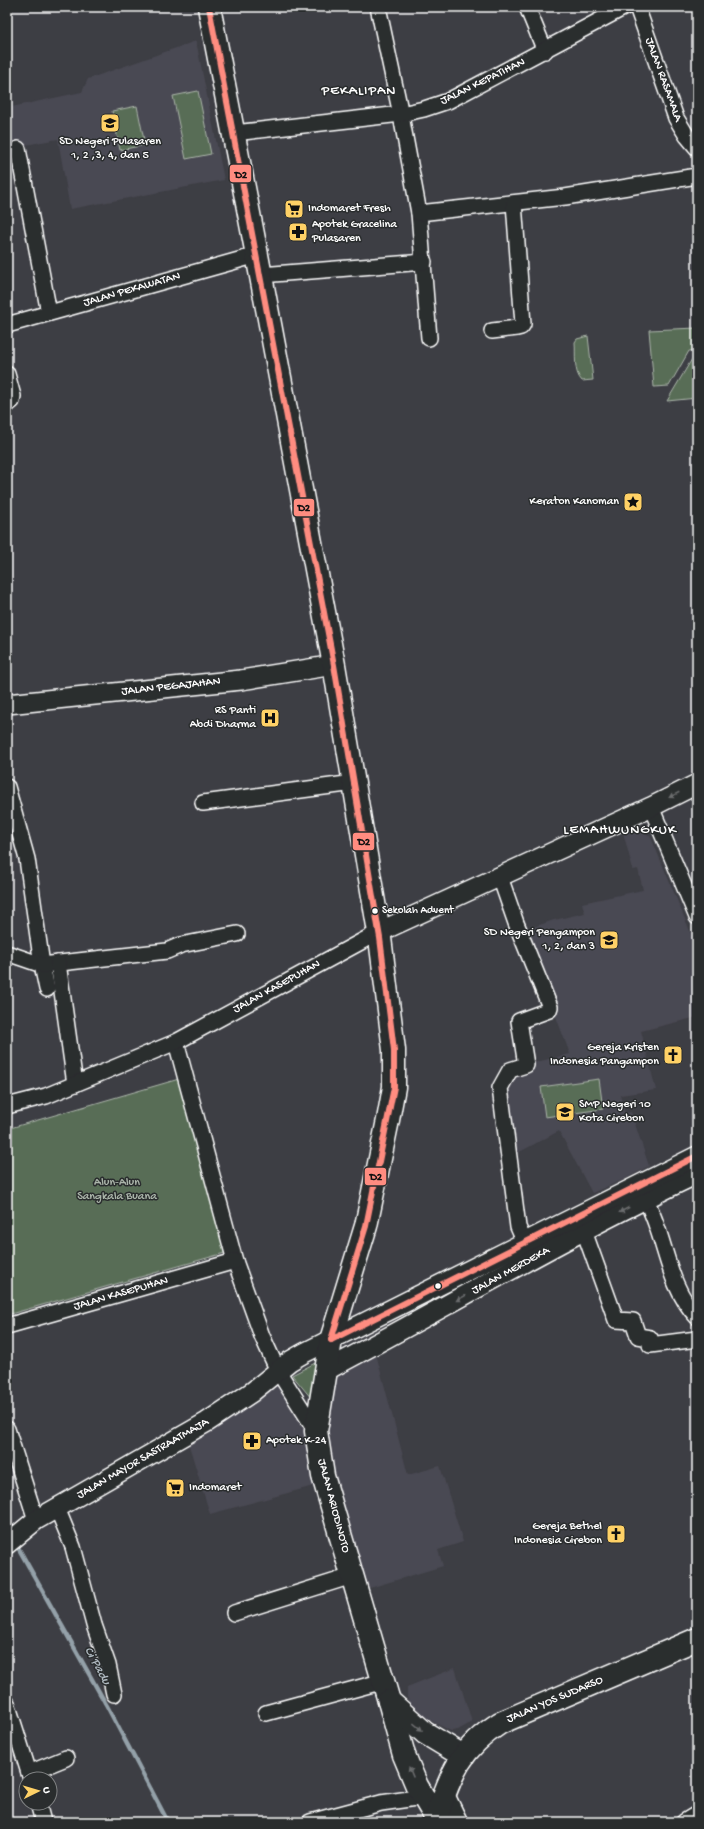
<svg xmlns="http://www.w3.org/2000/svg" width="704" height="1829" viewBox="0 0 704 1829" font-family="'Gochi Hand',sans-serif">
<rect width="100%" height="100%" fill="#3d3e44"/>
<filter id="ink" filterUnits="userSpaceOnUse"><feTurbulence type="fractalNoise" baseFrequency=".025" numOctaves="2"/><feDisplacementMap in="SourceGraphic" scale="8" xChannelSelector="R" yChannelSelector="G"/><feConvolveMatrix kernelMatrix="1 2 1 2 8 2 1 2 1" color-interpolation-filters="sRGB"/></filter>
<g filter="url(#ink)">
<!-- built -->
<g fill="#4a4953">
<polygon points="196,41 224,180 70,209 58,139 9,148 7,137 7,108 82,92 88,79"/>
<polygon points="642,828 643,831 645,831 646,834 650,835 697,948 697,1017 641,1031 656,1090 620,1095 625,1113 631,1112 649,1166 625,1179 592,1193 559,1131 510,1157 507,1082 528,1064 570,1054 534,958 522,931 554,920 585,913 582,903 643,890 638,869 633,870 623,832"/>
<polygon points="376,1354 408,1475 440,1466 463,1542 438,1550 443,1566 363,1590 326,1454 327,1411 333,1378"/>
<polygon points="278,1380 309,1427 317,1485 210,1514 188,1442"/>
<polygon points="455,1668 472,1722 458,1730 451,1731 413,1712 407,1697 407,1687"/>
</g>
<!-- green -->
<g fill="#596d57" stroke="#acb6ab">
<polygon points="198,91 211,154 186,159 173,96"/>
<polygon points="137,106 145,145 120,150 112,111"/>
<polygon points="697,328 697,350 689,351 669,386 654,387 649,330"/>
<path d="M588 336 593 380 582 381C573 372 576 354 575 342L577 339Z"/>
<polygon points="692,359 697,359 697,398 667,401"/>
<polygon points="179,1079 228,1252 7,1315 7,1129"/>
<polygon points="599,1079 603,1109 545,1117 541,1087"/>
<polygon points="317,1362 312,1399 292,1375"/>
</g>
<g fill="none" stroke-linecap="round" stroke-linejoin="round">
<!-- stream -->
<g stroke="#94a1a9" stroke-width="4.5">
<polyline points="7,1522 12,1533"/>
<polyline points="15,1542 107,1706 168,1822"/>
</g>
<!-- minor casing -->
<g stroke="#fff" stroke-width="18">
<g id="minor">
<polyline points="378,7 400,110 419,213 429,338"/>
<polyline points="527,7 545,51"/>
<polyline points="637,7 676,118 687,136 697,148"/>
<polyline points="234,133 401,114 424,109 448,101 625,7"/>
<polyline points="18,149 49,313"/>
<polyline points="419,213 565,197 697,176"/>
<polyline points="261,275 424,262"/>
<polyline points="7,325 257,255"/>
<polyline points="492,331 517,328 521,327 523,324 514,203"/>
<polyline points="7,374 13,396 12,401 7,405"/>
<polyline points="7,787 27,859 42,965 47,989"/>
<polyline points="203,803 354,783"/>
<polyline points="651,807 697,917"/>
<polyline points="500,877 516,923 550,1007 549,1010 519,1021 526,1065 510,1070 500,1088 518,1227 525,1243"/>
<polyline points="7,953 42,965 167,951 181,945 237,934"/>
<polyline points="58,963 75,1084"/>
<polyline points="176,1042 235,1261 262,1336 278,1371 316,1431"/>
<polyline points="7,1106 46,1096 176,1042 379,932"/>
<path d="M646 1198C649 1207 653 1215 656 1224 668 1257 672 1290 697 1317"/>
<polyline points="584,1231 616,1320 633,1321 638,1336 650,1338 650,1345 697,1339"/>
<polyline points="7,1326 235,1261"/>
<polyline points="7,1429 36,1520"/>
<polyline points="57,1508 73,1547 94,1625 108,1665 114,1694"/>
<polyline points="234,1613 352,1576"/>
<polyline points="7,1703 31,1779"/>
<polyline points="266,1713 384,1681"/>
<polyline points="29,1773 66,1758"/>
<polyline points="38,1803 43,1822"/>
<polyline points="310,1822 381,1803 423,1797"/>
<polyline points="684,1822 697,1814"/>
</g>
</g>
<!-- tertiary casing -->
<g stroke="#fff" stroke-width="22">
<g id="tertiary">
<polyline points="7,704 241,680 334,665"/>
<polyline points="379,932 651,807 697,784"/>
<path d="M327 1370C450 1305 571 1233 697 1174"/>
<polyline points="7,1544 36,1520 207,1422 252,1392 290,1361 304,1353 697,1156"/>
</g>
</g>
<!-- primary casing -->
<g stroke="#fff" stroke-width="25">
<g id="primary">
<polyline points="209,7 257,255 334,665 380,938 394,1050 394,1087 388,1120 366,1226 331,1340 316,1431 323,1476 389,1701 404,1755 417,1786 436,1818"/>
<polyline points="389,1701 425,1733 463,1756"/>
</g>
</g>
<!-- trunk casing -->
<g stroke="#fff" stroke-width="25">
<g id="trunk">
<polyline points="444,1797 456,1822"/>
<path d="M437 1822 436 1818C451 1775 459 1749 500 1723L697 1639"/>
</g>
</g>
<!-- minor -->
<use href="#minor" stroke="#2a2d2e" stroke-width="15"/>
<!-- tertiary -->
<use href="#tertiary" stroke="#2a2d2e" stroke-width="19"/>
<!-- primary -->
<use href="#primary" stroke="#2a2d2e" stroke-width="22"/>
<!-- trunk -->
<use href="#trunk" stroke="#2a2d2e" stroke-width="22"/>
<!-- bus-1 casing -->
<g stroke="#2a2d2e" stroke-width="9">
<g id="bus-1">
<polyline points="209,7 334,665 380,938 394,1050 394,1087 366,1226 331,1340"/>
<polyline points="331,1340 697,1156"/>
</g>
</g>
<!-- bus-1 -->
<use href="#bus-1" stroke="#ff8c80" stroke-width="6"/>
</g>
<!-- one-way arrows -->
<defs><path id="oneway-solid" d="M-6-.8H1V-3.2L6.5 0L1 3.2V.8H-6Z"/></defs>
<g fill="#6a6c6d">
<use href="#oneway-solid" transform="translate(674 795) rotate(153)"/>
<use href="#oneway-solid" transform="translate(624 1210) rotate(152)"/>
<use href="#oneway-solid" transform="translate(461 1298) rotate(151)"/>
<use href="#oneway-solid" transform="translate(418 1727) rotate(39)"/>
<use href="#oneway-solid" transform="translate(411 1772) rotate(-112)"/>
</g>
</g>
<!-- icons -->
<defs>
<g id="school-square" transform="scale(1)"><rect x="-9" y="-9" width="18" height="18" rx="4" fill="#ffd166" stroke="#2a2d2e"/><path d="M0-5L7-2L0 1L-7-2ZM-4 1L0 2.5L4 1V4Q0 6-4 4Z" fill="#111"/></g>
<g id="supermarket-square" transform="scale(1)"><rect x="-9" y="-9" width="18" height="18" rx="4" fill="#ffd166" stroke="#2a2d2e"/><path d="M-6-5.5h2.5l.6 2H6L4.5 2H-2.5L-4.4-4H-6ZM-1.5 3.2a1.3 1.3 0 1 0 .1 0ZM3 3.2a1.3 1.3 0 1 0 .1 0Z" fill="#111"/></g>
<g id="pharmacy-square" transform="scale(1)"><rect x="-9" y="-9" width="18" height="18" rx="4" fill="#ffd166" stroke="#2a2d2e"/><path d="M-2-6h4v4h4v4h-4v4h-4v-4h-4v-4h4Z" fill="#111"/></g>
<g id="sight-square" transform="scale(1)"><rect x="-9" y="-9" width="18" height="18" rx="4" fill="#ffd166" stroke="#2a2d2e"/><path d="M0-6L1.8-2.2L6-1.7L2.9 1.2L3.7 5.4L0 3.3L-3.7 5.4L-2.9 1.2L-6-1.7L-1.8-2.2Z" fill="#111"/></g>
<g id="hospital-square" transform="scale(1)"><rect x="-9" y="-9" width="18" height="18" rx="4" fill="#ffd166" stroke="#2a2d2e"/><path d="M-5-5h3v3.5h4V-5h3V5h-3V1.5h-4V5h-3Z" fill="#111"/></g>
<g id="church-square" transform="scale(1)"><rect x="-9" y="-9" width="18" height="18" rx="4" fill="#ffd166" stroke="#2a2d2e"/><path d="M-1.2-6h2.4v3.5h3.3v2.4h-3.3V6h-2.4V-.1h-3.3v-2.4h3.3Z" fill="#111"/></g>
</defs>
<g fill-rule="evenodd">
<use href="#school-square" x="110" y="123"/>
<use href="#supermarket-square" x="294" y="209"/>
<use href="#pharmacy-square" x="298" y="232"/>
<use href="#sight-square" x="633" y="502"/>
<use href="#hospital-square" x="270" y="718"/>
<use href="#school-square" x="609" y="940"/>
<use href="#church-square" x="673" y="1055"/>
<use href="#school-square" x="565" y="1112"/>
<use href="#pharmacy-square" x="252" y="1441"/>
<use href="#supermarket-square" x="175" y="1488"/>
<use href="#church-square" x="616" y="1534"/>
</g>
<!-- markers -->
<g fill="#fff" stroke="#2a2d2e" stroke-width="1.5">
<circle cx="375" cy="911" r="3.5"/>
<circle cx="438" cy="1286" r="3.5"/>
</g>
<g text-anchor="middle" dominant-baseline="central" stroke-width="3" stroke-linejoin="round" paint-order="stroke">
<!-- bus labels -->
<g font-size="11" fill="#fff" stroke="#2a2d2e" text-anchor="start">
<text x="382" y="911">Sekolah Advent</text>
</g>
<!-- street labels -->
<g font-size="12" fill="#fff" stroke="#2a2d2e">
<text transform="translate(663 80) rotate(70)">JALAN RASAMALA</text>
<text transform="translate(483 82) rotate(-26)">JALAN KEPATIHAN</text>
<text transform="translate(132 290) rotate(-16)">JALAN PEKAWATAN</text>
<text transform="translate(171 687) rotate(-6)">JALAN PEGAJAHAN</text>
<text transform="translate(277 987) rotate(-29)">JALAN KASEPUHAN</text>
<text transform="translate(511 1271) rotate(-29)">JALAN MERDEKA</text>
<text transform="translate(121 1294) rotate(-16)">JALAN KASEPUHAN</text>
<text transform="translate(143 1459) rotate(-30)">JALAN MAYOR SASTRAATMAJA</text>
<text transform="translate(333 1506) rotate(75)">JALAN ARIODINOTO</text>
<text transform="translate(555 1700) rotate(-23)">JALAN YOS SUDARSO</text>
</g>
<!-- poi labels -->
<g font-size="12" fill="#fff" stroke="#2a2d2e" text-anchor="start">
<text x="110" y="142" text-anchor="middle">SD Negeri Pulasaren<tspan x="110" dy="14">1, 2 ,3, 4, dan 5</tspan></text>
<text x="308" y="209">Indomaret Fresh</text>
<text x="312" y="225">Apotek Gracelina<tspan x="312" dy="14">Pulasaren</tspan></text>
<text x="619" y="502" text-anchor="end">Keraton Kanoman</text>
<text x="256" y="711" text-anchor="end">RS Panti<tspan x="256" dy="14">Abdi Dharma</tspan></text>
<text x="595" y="933" text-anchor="end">SD Negeri Pengampon<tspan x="595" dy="14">1, 2, dan 3</tspan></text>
<text x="659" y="1048" text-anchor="end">Gereja Kristen<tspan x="659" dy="14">Indonesia Pangampon</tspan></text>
<text x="579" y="1105">SMP Negeri 10<tspan x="579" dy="14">Kota Cirebon</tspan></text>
<text x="266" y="1441">Apotek K-24</text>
<text x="189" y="1488">Indomaret</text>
<text x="602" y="1527" text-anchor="end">Gereja Bethel<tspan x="602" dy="14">Indonesia Cirebon</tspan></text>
</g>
<!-- park labels -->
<g font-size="12" fill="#acb6ab" stroke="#2a2d2e">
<text x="117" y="1183">Alun-Alun<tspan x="117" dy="14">Sangkala Buana</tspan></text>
</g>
<!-- water labels -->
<g font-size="13" font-style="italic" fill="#aeb8bf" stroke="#2a2d2e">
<text transform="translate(97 1666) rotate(61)">Ci Padu</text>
</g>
<!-- quarter labels -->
<g font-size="14" letter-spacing="1" fill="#fff" stroke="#2a2d2e">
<text x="359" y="91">PEKALIPAN</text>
<text x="620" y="830">LEMAHWUNGKUK</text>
</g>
</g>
<g stroke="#2a2d2e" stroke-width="1.5">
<rect x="229" y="164" width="23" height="19" rx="4" fill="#ff8c80"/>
<rect x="293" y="498" width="22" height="19" rx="4" fill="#ff8c80"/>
<rect x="352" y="832" width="23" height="19" rx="4" fill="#ff8c80"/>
<rect x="364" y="1167" width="23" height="19" rx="4" fill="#ff8c80"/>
</g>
<g font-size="11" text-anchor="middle" font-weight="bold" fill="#111">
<text x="241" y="178">D2</text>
<text x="304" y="511">D2</text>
<text x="364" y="845">D2</text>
<text x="376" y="1180">D2</text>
</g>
<!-- margin -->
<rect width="704" height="1829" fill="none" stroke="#2a2d2e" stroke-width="24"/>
<rect x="12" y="12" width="680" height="1805" fill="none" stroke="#fff" stroke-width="1.5" filter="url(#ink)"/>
<!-- north arrow -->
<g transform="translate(38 1791) rotate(85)"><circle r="19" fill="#2a2d2e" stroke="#7f8182"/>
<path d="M0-3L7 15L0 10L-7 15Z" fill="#ffd166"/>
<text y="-6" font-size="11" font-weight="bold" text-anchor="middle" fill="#ffffff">U</text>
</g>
</svg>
